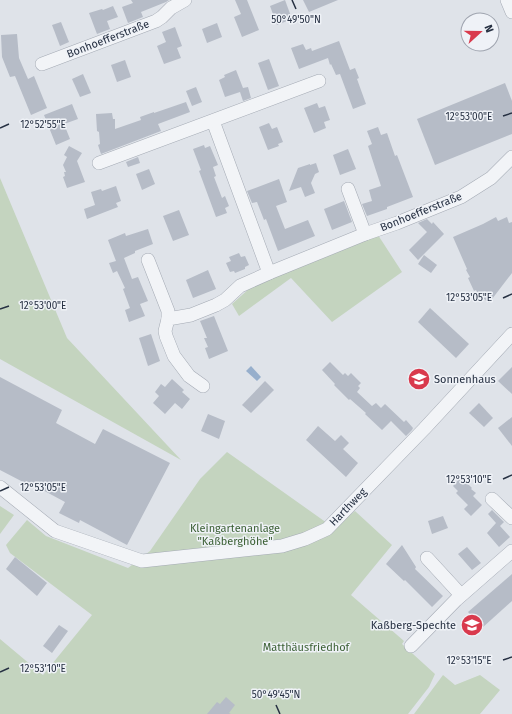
<svg xmlns="http://www.w3.org/2000/svg" width="512" height="714" viewBox="0 0 512 714" font-family="'Fira Sans',sans-serif">
<rect width="100%" height="100%" fill="#dfe3e9"/>
<!-- green -->
<g fill="#c4d4bf">
<polygon points="0,178 67,338 181,460 0,359"/>
<polygon points="378,235 402,272 332,322 291,278 239,316 232,304 251,287"/>
<polygon points="227,452 334,528 355,511 392,545 351,595 404,641 402,644 435,674 429,687 408,714 0,714 0,639 43,675 92,615 10,553 6,545 27,520 46,536 128,568 150,551 200,479"/>
<polygon points="0,506 14,515 0,534"/>
<polygon points="443,675 455,685 480,675 500,690 480,714 414,714"/>
</g>
<!-- water -->
<polygon fill="#97afcc" points="251,366 261,377 257,381 246,371"/>
<!-- building -->
<g fill="#b6bcc7">
<polygon points="131,0 169,0 166,2 141,12 143,17 128,23 122,7 133,3"/>
<polygon points="235,0 247,0 259,30 242,37 234,17 241,14"/>
<polygon points="285,0 292,19 277,25 270,6"/>
<polygon points="303,0 338,0 309,12"/>
<polygon points="113,6 118,17 107,21 110,29 97,34 89,13 102,9 103,10"/>
<polygon points="61,22 69,42 60,46 52,25"/>
<polygon points="217,23 222,37 207,43 202,29"/>
<polygon points="175,27 182,46 177,48 181,58 164,64 157,46 166,42 162,32"/>
<polygon points="17,34 19,58 28,79 34,76 47,108 31,115 15,76 10,77 2,57 1,35"/>
<polygon points="339,41 350,70 355,68 359,78 357,79 366,104 353,109 340,74 336,75 331,64 330,65 328,58 299,69 291,48 303,44 306,50 311,48 312,51"/>
<polygon points="269,59 279,86 268,90 258,63"/>
<polygon points="125,60 131,77 117,82 111,65"/>
<polygon points="236,70 243,88 248,87 251,98 243,101 240,92 225,97 219,80 225,77 224,75"/>
<polygon points="83,74 91,93 80,97 72,79"/>
<polygon points="505,83 512,101 512,134 435,165 417,119"/>
<polygon points="196,87 202,102 192,106 186,91"/>
<polygon points="186,102 190,112 158,124 161,131 101,154 98,145 100,144 99,132 97,131 96,114 112,113 113,119 115,119 115,129 141,120 140,117 154,112 154,113"/>
<polygon points="317,103 319,108 325,106 330,120 324,122 326,128 314,133 304,108"/>
<polygon points="72,104 78,119 64,124 70,139 56,145 44,115"/>
<polygon points="269,123 272,129 277,127 283,142 278,144 279,146 268,150 259,127"/>
<polygon points="378,127 381,135 387,133 395,156 397,155 413,197 387,207 387,209 367,216 362,204 372,201 369,190 381,186 368,146 372,144 367,131"/>
<polygon points="204,145 205,148 210,146 218,165 213,167 216,176 214,177 222,198 225,196 229,206 225,208 227,213 216,217 199,171 201,170 193,149"/>
<polygon points="69,146 82,153 77,161 85,182 67,188 63,177 65,176 64,172 66,172 63,165 67,157 64,155"/>
<polygon points="348,149 356,169 340,175 333,155"/>
<polygon points="138,157 140,163 128,167 126,162"/>
<polygon points="316,163 319,172 315,174 311,183 315,193 305,197 301,187 289,191 298,168 310,164 310,165"/>
<polygon points="149,169 155,184 142,190 136,174"/>
<polygon points="279,179 287,202 276,206 285,229 308,220 315,236 278,251 266,219 264,220 257,202 252,203 247,191"/>
<polygon points="116,186 121,201 116,203 118,207 87,219 84,209 95,205 91,192 101,189 102,191"/>
<polygon points="344,201 352,222 332,230 324,209"/>
<polygon points="179,210 189,235 173,241 163,216"/>
<polygon points="496,217 498,221 507,217 509,223 512,222 512,273 489,303 478,294 476,290 474,291 468,278 470,277 466,270 467,269 453,237 483,224"/>
<polygon points="427,219 432,224 433,222 444,234 418,260 409,250 427,232 418,223"/>
<polygon points="148,229 153,244 135,251 135,253 124,258 132,279 138,277 148,301 140,304 145,316 129,322 125,310 130,308 123,289 125,288 117,271 113,273 109,263 116,261 108,240 125,233 126,236"/>
<polygon points="239,253 241,257 245,256 249,265 245,267 245,269 235,273 234,271 230,272 226,263 231,261 229,257"/>
<polygon points="424,255 437,265 431,273 418,264"/>
<polygon points="208,270 216,289 193,298 186,280"/>
<polygon points="430,308 469,344 456,358 418,322"/>
<polygon points="214,316 228,351 209,359 205,348 208,347 204,338 207,338 200,321"/>
<polygon points="151,334 160,361 148,366 139,338"/>
<polygon points="330,362 343,375 345,373 348,376 351,373 361,383 358,386 360,388 357,392 372,406 376,403 381,408 385,404 404,422 406,420 413,428 412,430 406,436 391,421 382,430 365,414 366,413 350,399 349,400 334,385 335,384 322,370"/>
<polygon points="512,367 512,394 498,381"/>
<polygon points="0,377 62,410 56,423 95,444 103,429 170,463 127,545 80,520 79,523 59,513 65,502 26,481 25,483 0,470"/>
<polygon points="172,379 184,390 182,392 190,399 182,409 175,403 165,414 153,403 159,396 155,392 161,384 165,387"/>
<polygon points="265,381 274,390 251,413 242,405"/>
<polygon points="479,403 493,418 484,427 469,413"/>
<polygon points="208,414 225,421 219,439 201,431"/>
<polygon points="512,417 512,446 498,428"/>
<polygon points="318,426 335,441 341,435 349,443 343,449 358,463 346,477 306,440"/>
<polygon points="461,477 472,488 471,489 476,493 473,496 482,505 471,516 464,509 468,505 456,493 458,491 453,486"/>
<polygon points="492,510 504,522 500,526 510,537 499,547 487,533 496,523 488,514"/>
<polygon points="443,516 448,528 432,534 428,521"/>
<polygon points="402,545 416,567 415,569 443,596 432,607 405,580 404,581 386,564"/>
<polygon points="467,547 481,563 472,570 458,554"/>
<polygon points="15,557 47,583 37,596 6,569"/>
<polygon points="512,574 512,601 482,628 468,612"/>
<polygon points="59,625 68,631 52,653 43,646"/>
<polygon points="226,697 235,705 229,713 231,714 207,714 217,702 220,704"/>
</g>
<g fill="none" stroke-linecap="round" stroke-linejoin="round">
<!-- minor casing -->
<g stroke="#a4aab4" stroke-width="14">
<g id="minor">
<polyline points="507,0 512,12"/>
<polyline points="42,64 156,21 162,17 171,8 185,0"/>
<polyline points="213,121 269,273"/>
<polyline points="99,163 319,81"/>
<polyline points="348,189 365,234"/>
<polyline points="148,260 168,311 168,319"/>
<polyline points="203,386 189,376 174,356 166,336 165,331 168,319 191,315 216,305 225,300 240,286 269,273 365,234 397,223 461,197 491,178 512,157"/>
<polyline points="0,487 55,531 142,561 282,546 305,539 327,529 424,429 512,334"/>
<polyline points="492,499 512,518"/>
<polyline points="427,558 461,595"/>
<polyline points="411,646 456,600 512,551"/>
</g>
</g>
<!-- minor -->
<use href="#minor" stroke="#f2f4f7" stroke-width="13"/>
</g>
<!-- ticks -->
<path fill="none" stroke="#263042" stroke-width="1.5" d="M292 0 296 9M503 116 512 113M0 128 9 124M503 298 512 294M0 309 9 306M503 479 512 475M0 491 9 487M503 660 512 657M0 672 9 668M276 705 280 714"/>
<!-- icons -->
<defs>
<g id="school-disc" transform="scale(1.15)"><circle r="9.5" fill="#d93a4d" stroke="#eff2f7"/><path d="M0-5L7-2L0 1L-7-2ZM-4 1L0 2.5L4 1V4Q0 6-4 4Z" fill="#fff"/></g>
</defs>
<g fill-rule="evenodd">
<use href="#school-disc" x="419" y="379"/>
<use href="#school-disc" x="472" y="625"/>
</g>
<g text-anchor="middle" dominant-baseline="central" stroke-width="3" stroke-linejoin="round" paint-order="stroke">
<!-- street labels -->
<g font-size="11" fill="#263042" stroke="#eff2f7">
<text transform="translate(108 39) rotate(-21)">Bonhoefferstraße</text>
<text transform="translate(421 212) rotate(-22)">Bonhoefferstraße</text>
<text transform="translate(348 507) rotate(-46)">Harthweg</text>
</g>
<!-- poi labels -->
<g font-size="11" fill="#263042" stroke="#eff2f7" text-anchor="start">
<text x="434" y="379">Sonnenhaus</text>
<text x="456" y="625" text-anchor="end">Kaßberg-Spechte</text>
</g>
<!-- park labels -->
<g font-size="11" fill="#3a5f33" stroke="#eff2f7">
<text x="235" y="528">Kleingartenanlage<tspan x="235" dy="13">"Kaßberghöhe"</tspan></text>
<text x="306" y="647">Matthäusfriedhof</text>
</g>
</g>
<g font-size="10" text-anchor="middle" fill="#263042" stroke="#eff2f7" stroke-width="3" stroke-linejoin="round" paint-order="stroke">
<text x="296" y="23">50°49'50"N</text>
<text x="469" y="120">12°53'00"E</text>
<text x="43" y="128">12°52'55"E</text>
<text x="469" y="301">12°53'05"E</text>
<text x="43" y="309">12°53'00"E</text>
<text x="469" y="483">12°53'10"E</text>
<text x="43" y="491">12°53'05"E</text>
<text x="469" y="664">12°53'15"E</text>
<text x="43" y="672">12°53'10"E</text>
<text x="276" y="698">50°49'45"N</text>
</g>
<!-- north arrow -->
<g transform="translate(480 32) rotate(69)"><circle r="19" fill="#eff2f7" stroke="#9fa4af"/>
<path d="M0-3L7 15L0 10L-7 15Z" fill="#d93a4d"/>
<text y="-6" font-size="11" font-weight="bold" text-anchor="middle" fill="#263042">N</text>
</g>
</svg>
